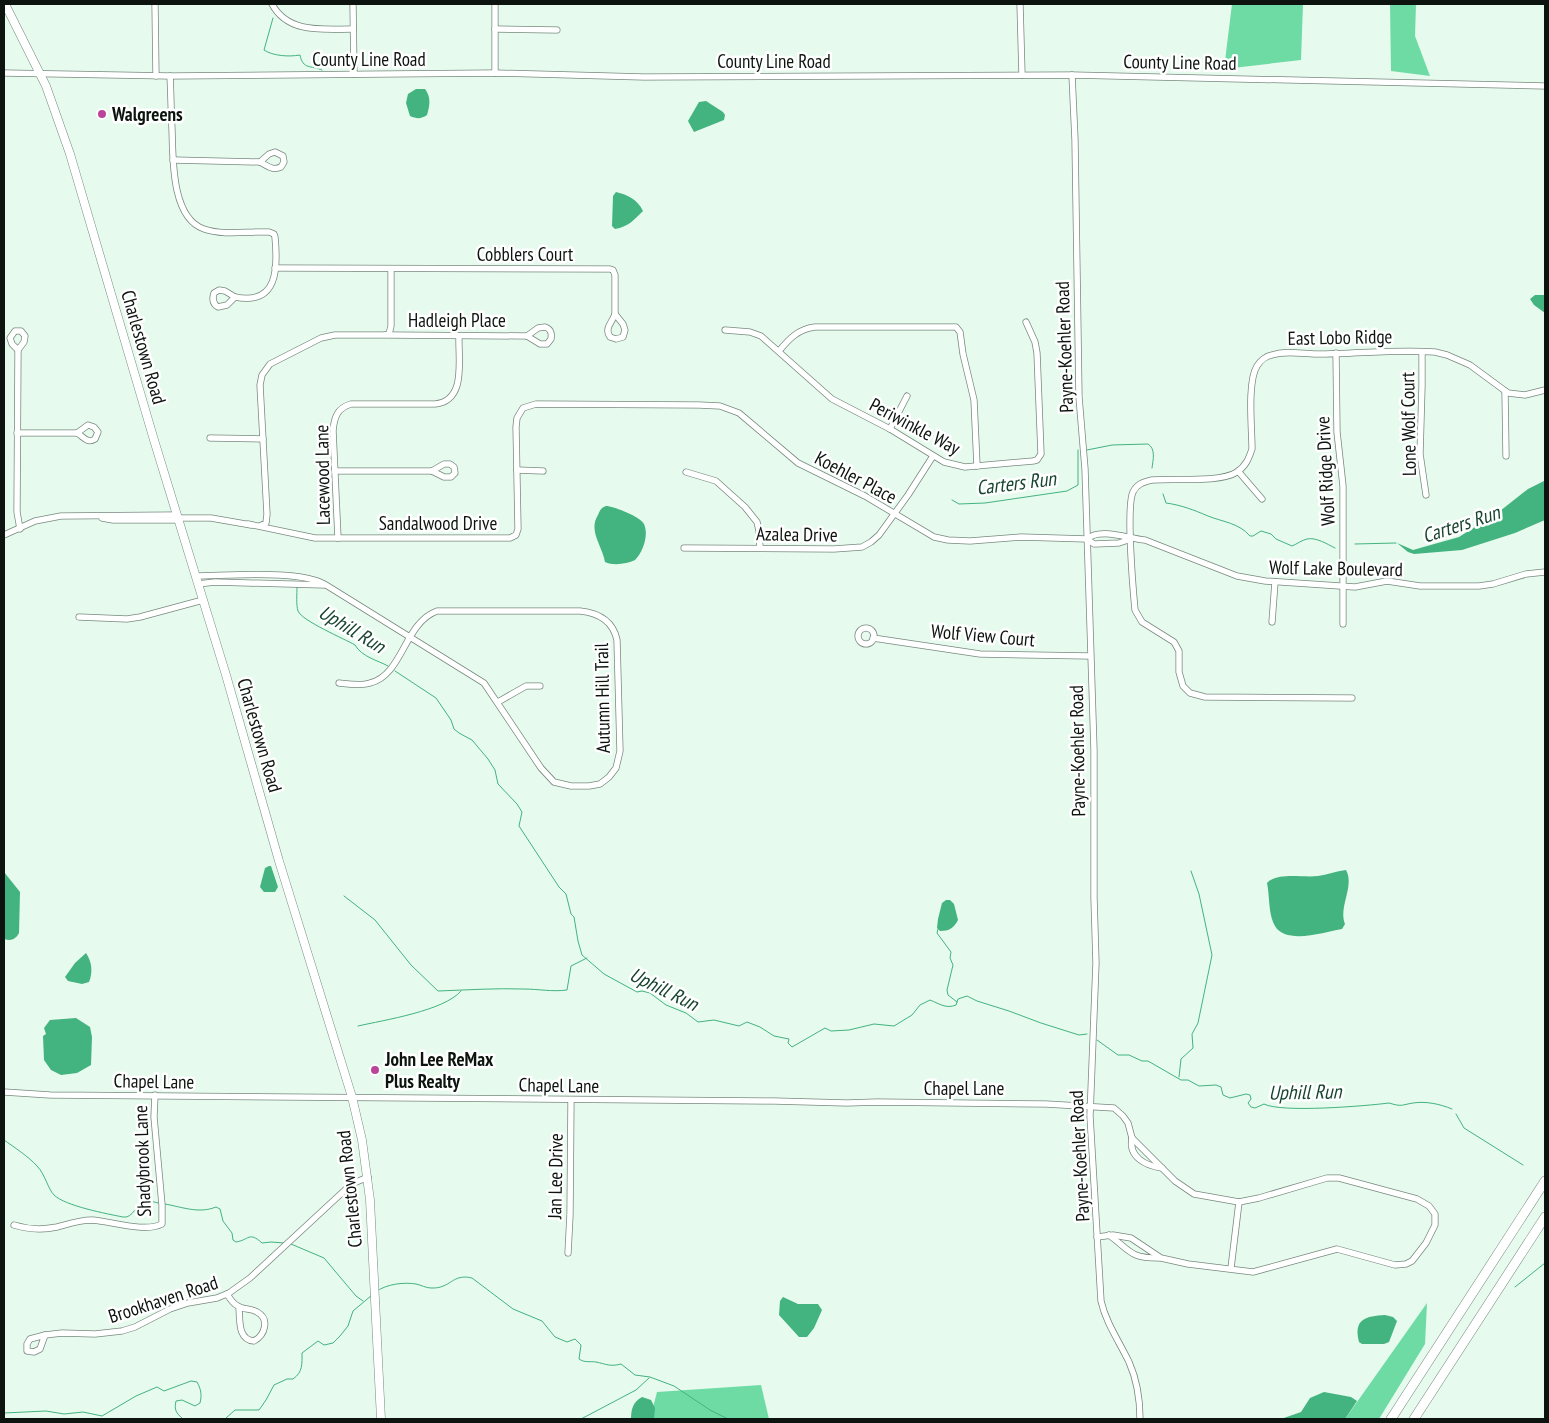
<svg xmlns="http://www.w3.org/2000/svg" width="1549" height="1423" viewBox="0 0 1549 1423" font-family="'PT Sans Narrow',sans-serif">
<rect width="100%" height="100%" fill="#e6faee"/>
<!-- forest -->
<g fill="#6edba5">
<polygon points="1232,4 1303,4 1301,60 1224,69"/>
<polygon points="1390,4 1416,4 1415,36 1430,76 1391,71"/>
<polygon points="1427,1303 1425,1344 1379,1419 1345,1419"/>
<polygon points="761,1385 769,1419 650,1419 657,1392"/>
</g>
<!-- water -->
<g fill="#43b37f">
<path d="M416 89H425C431 97 430 105 427 115 421 119 417 119 410 116L406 103 408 94Z"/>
<polygon points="706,101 723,112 725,115 724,120 694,132 688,121 699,102"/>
<path d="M616 192C628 195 637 199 643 211 634 220 628 227 615 229L612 226 613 196Z"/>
<polygon points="1535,295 1545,295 1545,313 1534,305 1530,299"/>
<polygon points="1544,481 1545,482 1545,520 1515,533 1462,550 1414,554 1408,552 1397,543 1413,550 1459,537 1500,511 1528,489"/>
<path d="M606 506C613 506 641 517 644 524 649 535 643 552 635 560 627 564 613 566 605 562 602 545 588 531 598 515 600 510 601 508 606 506Z"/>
<polygon points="269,866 271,866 278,887 275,892 264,892 260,887 265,868"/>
<path d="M1346 870C1355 886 1338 907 1345 924L1342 929C1325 932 1286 945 1275 926 1268 914 1270 897 1267 883 1277 872 1303 878 1318 876 1327 875 1336 871 1346 870Z"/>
<path d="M4 872 20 892 19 933C15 940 11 941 4 939Z"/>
<path d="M946 900H950L954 904 958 920C954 928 949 931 940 931L937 928 938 919 942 903Z"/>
<path d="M86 953C92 962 93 972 89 982L82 984 68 981 65 977 75 963Z"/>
<polygon points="76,1018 90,1027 92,1037 91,1065 77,1073 61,1075 51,1070 44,1060 43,1036 46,1034 44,1028 50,1020"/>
<polygon points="783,1297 798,1304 818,1304 822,1310 814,1328 807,1337 799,1337 779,1315 780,1301"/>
<path d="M1385 1315 1393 1317 1397 1321 1389 1342 1384 1344H1362L1359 1342C1353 1319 1366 1316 1385 1315Z"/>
<polygon points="1324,1392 1351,1397 1357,1401 1345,1419 1281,1419 1301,1412 1310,1398"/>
<path d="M642 1397 651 1400 655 1408 654 1419H631C631 1409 633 1402 642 1397Z"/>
</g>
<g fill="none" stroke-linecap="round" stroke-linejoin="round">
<!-- stream -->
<g stroke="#43b37f" stroke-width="1">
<path d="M273 18 264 50C273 56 289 57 300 55 303 70 311 65 322 70"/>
<path d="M1087 450 1112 445 1148 444C1156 449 1153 460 1152 468"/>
<path d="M1163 494 1166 503C1181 505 1194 510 1208 516 1223 522 1239 523 1250 536H1253L1261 531 1271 534 1276 539 1292 546C1297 544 1302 540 1307 539 1316 537 1327 544 1335 548"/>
<polyline points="952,500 959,504 985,503 1067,491 1078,485 1078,450"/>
<polyline points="1355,544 1396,543"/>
<path d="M297 587C297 594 296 605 298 611 302 621 345 639 355 645 362 657 377 660 388 666"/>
<path d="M395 671 436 698 451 720 454 729 459 733 472 740 488 759 495 770 498 784 517 804 522 812 519 826 559 887 566 894 571 914 574 917 578 941 582 955 604 974 637 992 642 991 650 993 666 1005 686 1013 698 1022 714 1020 739 1026 747 1022 760 1027 774 1036 789 1039 788 1043 792 1047 825 1028 831 1031 849 1030 874 1024 894 1026 912 1015 920 1005 930 1000C940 1004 946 1009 956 1005L958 999 967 996 977 1001 1009 1011 1041 1023 1079 1035 1087 1034"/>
<path d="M344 896 375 920 411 965 438 991C467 990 495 988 524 989 538 989 552 992 567 990L571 966 587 958"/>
<polyline points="938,929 937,933 951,952 950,958 953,965 947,990 948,995 957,1002"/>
<path d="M358 1026C384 1020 444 1011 461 991"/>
<path d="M1097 1040 1118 1055H1129L1142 1061H1148L1181 1080H1188L1199 1086 1216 1085 1221 1087 1223 1095 1230 1098 1246 1094 1250 1095 1251 1099 1248 1103 1251 1107 1255 1108 1264 1104C1281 1113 1366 1106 1389 1103 1402 1107 1401 1105 1413 1103 1426 1101 1440 1104 1452 1109"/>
<polyline points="1179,1077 1181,1059 1193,1048 1192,1034 1198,1023 1212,955 1199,894 1191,871"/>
<polyline points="1456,1114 1464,1128 1523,1165"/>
<path d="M4 1140C14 1147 29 1157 37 1166 45 1174 48 1189 54 1195 65 1206 108 1214 123 1217 133 1219 136 1203 147 1201 150 1201 155 1202 158 1203"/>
<path d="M165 1204C182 1207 199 1214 216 1207L220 1209 223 1221 232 1233 233 1240 236 1242C249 1240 249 1231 262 1243L271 1242 284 1243"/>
<polyline points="291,1244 324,1258 356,1296 363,1301"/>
<polyline points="1515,1287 1545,1263"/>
<path d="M377 1291C387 1284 404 1282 416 1284 421 1285 426 1288 431 1288 451 1289 452 1273 472 1278L513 1309 542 1321 555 1337 567 1342 575 1339 581 1345 579 1359C585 1363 589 1361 596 1362 606 1364 610 1367 621 1364L635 1375 650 1377 674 1386 710 1410 728 1419"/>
<path d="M4 1413 46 1411 64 1414 83 1412 102 1416 136 1396 157 1387 164 1391 191 1381 197 1382C201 1389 202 1395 200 1403L195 1406 182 1400 176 1401C174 1410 176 1413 183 1419"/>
<polyline points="218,1419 221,1419"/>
<path d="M225 1419 235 1410H259L266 1400 274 1385 287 1379H293C303 1372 302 1364 302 1353L318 1341 324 1345 333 1343 340 1336 348 1326 353 1311 372 1295"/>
<polyline points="581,1419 636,1390 649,1378"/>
</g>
<!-- minor casing -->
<g stroke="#78897f" stroke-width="7">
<g id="minor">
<polyline points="155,4 156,76"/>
<path d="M272 4C288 34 323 29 353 29"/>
<polyline points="353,4 354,74"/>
<polyline points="1020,4 1022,75"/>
<polyline points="495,29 557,30"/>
<polyline points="4,73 170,76 495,73 644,77 1072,75 1545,86"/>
<polyline points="495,73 495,4"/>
<path d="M1072 75 1075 140 1079 397 1085 469 1094 750V898L1096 963 1090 1116 1101 1301C1106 1323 1119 1341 1129 1362 1137 1380 1140 1399 1140 1419"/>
<path d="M170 76C171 94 171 111 172 129 173 157 171 218 204 229 224 236 249 231 269 232L274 234 275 237C278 268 278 306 235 297"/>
<path d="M275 152 283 156 284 162 281 167C272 171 268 166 260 162L269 154Z"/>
<polyline points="173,160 260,162"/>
<polyline points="275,268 610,269 613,270 615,275 615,314"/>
<path d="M219 290 225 291 235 297 227 305 218 307C213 304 212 299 214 293Z"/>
<path d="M615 314 623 324 625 330 623 337 616 339 610 337C604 328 612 323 615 314Z"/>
<path d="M545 327C551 329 552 333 551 339L547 344H540L527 336 538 328Z"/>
<polyline points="725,330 750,332 761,336 832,399 890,429 944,462 965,467 1033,461 1037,460 1041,454 1037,353 1035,342 1026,322"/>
<polygon points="15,331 21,331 25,336 24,342 18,350 12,344 10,338"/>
<polyline points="387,335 527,336"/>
<polyline points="18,350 17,512 20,529"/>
<path d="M779 351C789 339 798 329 815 327H956L960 332 963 354 974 400 977 466"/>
<polyline points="1422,352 1422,386 1420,454 1426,495"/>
<polyline points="1336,353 1337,432 1343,486 1343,624"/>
<polyline points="1505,391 1506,456"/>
<path d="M88 425 94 427 98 432 95 439C87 444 84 437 77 433Z"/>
<polyline points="890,429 907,396"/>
<polyline points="17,433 77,433"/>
<polyline points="210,438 263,439"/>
<polygon points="444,464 450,464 454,467 455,473 451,477 444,477 432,471"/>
<polyline points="517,470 543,471"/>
<polyline points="335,471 432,471"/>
<polyline points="1238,471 1262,499"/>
<polyline points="686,472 716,481 745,507 757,522 759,531 760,548"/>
<polyline points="102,518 113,520 179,520"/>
<polyline points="178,518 211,518 251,525"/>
<polyline points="248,524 315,538 510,538 516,535 518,529 516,427 517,418 523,408 536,404 699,405 720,406 739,413 798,463 865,496 934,537 948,540 970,541 1021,537 1087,539"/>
<polyline points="260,526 266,523 267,514 260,385 262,375 270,364 321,338 335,335 384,335 389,334 391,326 391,269"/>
<polyline points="4,535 35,521 61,516 177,515"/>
<path d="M338 538 333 431C334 418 337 408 351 404H435C467 401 458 359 459 336"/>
<path d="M1087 539C1100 527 1129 539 1145 540L1237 576 1265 581 1355 587 1387 581 1420 586H1479L1493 584 1526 574 1545 572"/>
<polyline points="1087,539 1094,544 1119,543 1131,539"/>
<polyline points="684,548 834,549 862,547 871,542 879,535 908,495 933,456"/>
<path d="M196 576C228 576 301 569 326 585L484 683 541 768 554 782 571 786H589L600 784 609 777 616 768 620 751 617 640C613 621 599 613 580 611H437C404 623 403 675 370 683 361 686 349 684 339 683"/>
<polyline points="198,584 215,582 324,585"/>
<polyline points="79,617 127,619 140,617 203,600"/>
<polyline points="1272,622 1275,582"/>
<circle cx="866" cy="636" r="8"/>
<polyline points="873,638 980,654 1090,656"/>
<path d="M1352 698 1205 697 1190 693 1183 686 1179 672V651L1174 642 1142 622 1135 610C1133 589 1126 507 1133 492 1137 484 1143 482 1152 480 1173 478 1220 483 1237 472 1246 466 1249 458 1252 449 1252 429 1247 382 1257 366 1260 361 1266 356 1272 355 1286 350 1302 354 1317 354 1357 354 1396 349 1435 352L1447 355 1470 365 1508 393 1525 395 1545 390"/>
<polyline points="498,702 526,686 540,686"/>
<polyline points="4,1092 50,1095 774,1101 847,1103 877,1102 1046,1104 1114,1108 1123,1116 1128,1123 1132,1138 1175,1181 1194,1194 1239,1202 1259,1198 1327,1178 1339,1178 1417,1199 1429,1206 1435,1214 1435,1225 1426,1243 1412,1261 1406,1264 1395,1265 1337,1249 1253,1272 1188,1264 1161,1258 1131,1238 1113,1235 1097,1237"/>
<path d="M1132 1138C1128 1157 1146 1166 1162 1168"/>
<path d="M14 1225C27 1229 43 1230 57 1227 68 1224 80 1220 92 1220 110 1221 145 1233 162 1224V1205L154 1117 155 1095"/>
<path d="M1109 1235C1131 1251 1129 1258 1159 1258"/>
<polyline points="568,1253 570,1215 571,1100"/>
<polyline points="1231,1268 1239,1202"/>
<path d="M227 1294C230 1299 233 1304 238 1306 243 1310 251 1308 257 1312 270 1319 265 1335 254 1341 238 1340 240 1321 239 1308"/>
<polyline points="45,1335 62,1333 95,1334 122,1331 135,1327 170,1309 188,1303 217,1298 229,1293 250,1278 345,1190 354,1183 368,1177"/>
<polygon points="45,1335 40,1349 34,1352 27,1351 27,1344 30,1339"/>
</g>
</g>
<!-- major casing -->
<g stroke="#78897f" stroke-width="9">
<polyline id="major" points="5,4 46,86 70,154 154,440 226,675 279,861 352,1097 362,1140 370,1200 381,1419"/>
</g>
<!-- highway casing -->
<g stroke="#78897f" stroke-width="10">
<g id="highway">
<polyline points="1391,1419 1545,1181"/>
<polyline points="1414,1419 1545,1217"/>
</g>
</g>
<!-- minor -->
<use href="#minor" stroke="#fff" stroke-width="5.5"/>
<!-- major -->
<use href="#major" stroke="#fff" stroke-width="8"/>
<!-- highway -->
<use href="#highway" stroke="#fff" stroke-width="9"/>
</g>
<!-- markers -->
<g fill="#ba449a" stroke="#fff" stroke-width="2">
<circle cx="102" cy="114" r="5"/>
<circle cx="375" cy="1070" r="5"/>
</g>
<g text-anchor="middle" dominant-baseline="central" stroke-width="5" stroke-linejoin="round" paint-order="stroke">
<!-- street labels -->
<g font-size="19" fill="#0d1410" stroke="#fff">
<text x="369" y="59">County Line Road</text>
<text x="774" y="61">County Line Road</text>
<text transform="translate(1180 62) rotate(1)">County Line Road</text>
<text x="525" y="254">Cobblers Court</text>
<text x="457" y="320">Hadleigh Place</text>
<text transform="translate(1340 337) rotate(-1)">East Lobo Ridge</text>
<text transform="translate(144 347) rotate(74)">Charlestown Road</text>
<text transform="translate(1064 347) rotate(-92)">Payne-Koehler Road</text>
<text transform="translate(1408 424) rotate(-91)">Lone Wolf Court</text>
<text transform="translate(915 426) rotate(28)">Periwinkle Way</text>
<text transform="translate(1325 471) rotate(-93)">Wolf Ridge Drive</text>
<text transform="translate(322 475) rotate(-91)">Lacewood Lane</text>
<text transform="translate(856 477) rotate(28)">Koehler Place</text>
<text x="438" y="523">Sandalwood Drive</text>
<text transform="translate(797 534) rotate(1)">Azalea Drive</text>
<text transform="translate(1336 568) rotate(1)">Wolf Lake Boulevard</text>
<text transform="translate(983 635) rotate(5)">Wolf View Court</text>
<text transform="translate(602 698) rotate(-91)">Autumn Hill Trail</text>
<text transform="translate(260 735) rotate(74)">Charlestown Road</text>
<text transform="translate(1077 751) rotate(-91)">Payne-Koehler Road</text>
<text transform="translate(154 1081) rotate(1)">Chapel Lane</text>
<text transform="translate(559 1085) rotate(1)">Chapel Lane</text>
<text x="964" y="1088">Chapel Lane</text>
<text transform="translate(1079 1156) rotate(-93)">Payne-Koehler Road</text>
<text transform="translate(142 1161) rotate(-92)">Shadybrook Lane</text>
<text transform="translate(555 1176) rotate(-89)">Jan Lee Drive</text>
<text transform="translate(349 1189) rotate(-96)">Charlestown Road</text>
<text transform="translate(163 1299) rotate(-18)">Brookhaven Road</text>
</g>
<!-- poi labels -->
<g font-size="19" font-weight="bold" fill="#0d1410" stroke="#fff" text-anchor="start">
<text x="112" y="114">Walgreens</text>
<text x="385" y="1059">John Lee ReMax<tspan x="385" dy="22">Plus Realty</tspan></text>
</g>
<!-- water labels -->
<g font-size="20" font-style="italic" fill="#17452f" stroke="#fff">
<text transform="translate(1016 483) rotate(-7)">Carters Run</text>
<text transform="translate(1461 524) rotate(-18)">Carters Run</text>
<text transform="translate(352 629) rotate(31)">Uphill Run</text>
<text transform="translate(664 989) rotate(26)">Uphill Run</text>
<text transform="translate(1305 1092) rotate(-1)">Uphill Run</text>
</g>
</g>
<!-- border -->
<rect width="1549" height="1423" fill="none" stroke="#0d1410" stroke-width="10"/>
</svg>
